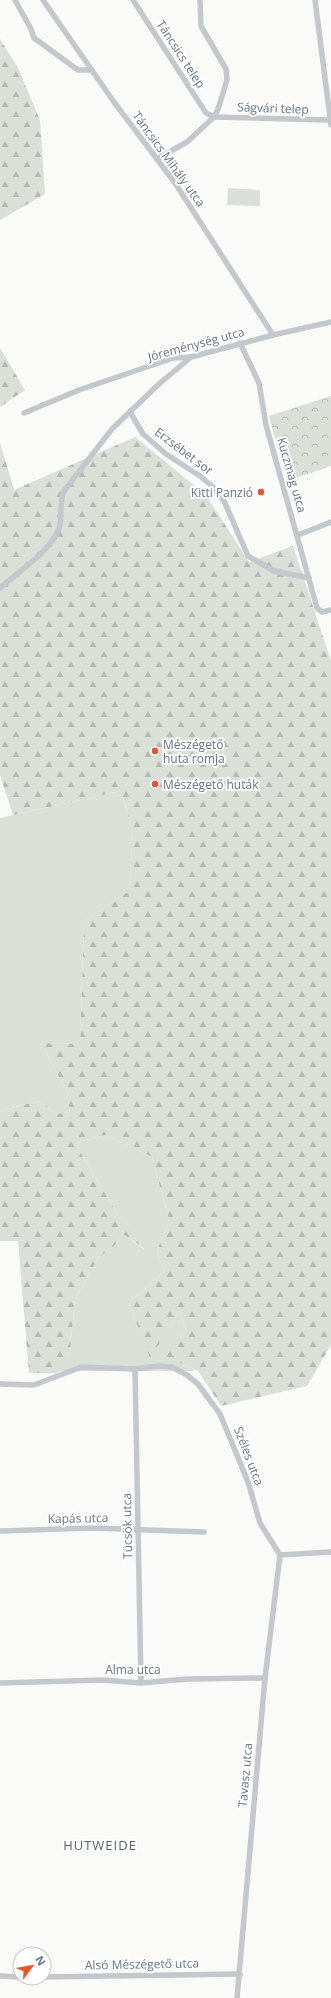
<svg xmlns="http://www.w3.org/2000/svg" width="331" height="1998" viewBox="0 0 331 1998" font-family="'Open Sans',sans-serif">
<defs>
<pattern id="forest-firs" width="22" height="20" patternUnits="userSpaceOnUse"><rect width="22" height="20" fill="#dadfd7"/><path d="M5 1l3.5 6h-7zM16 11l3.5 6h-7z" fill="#b4b9b4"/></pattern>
<pattern id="park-crowns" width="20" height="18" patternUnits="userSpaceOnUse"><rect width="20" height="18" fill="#dadfd7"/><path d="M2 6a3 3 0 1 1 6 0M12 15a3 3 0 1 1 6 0" fill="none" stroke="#b4b9b4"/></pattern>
</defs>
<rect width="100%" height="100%" fill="#fafaf8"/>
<!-- green -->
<g fill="#dadfd7">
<polygon points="228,188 260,190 260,206 227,205"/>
<polygon points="121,791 133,832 129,891 84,921 80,1044 41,1043 67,1092 70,1112 57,1114 39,1101 0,1111 0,818"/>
<polygon points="105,1135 152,1157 169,1220 157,1251 164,1271 129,1304 150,1357 180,1311 186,1331 159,1353 193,1369 194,1371 57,1371 70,1352 75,1299 99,1257 114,1246 123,1234 144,1249 149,1244 119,1217 75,1143"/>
</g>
<!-- forest -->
<g fill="url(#forest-firs)">
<polygon points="0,39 18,68 40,120 45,194 0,220"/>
<polygon points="0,348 25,390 0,407"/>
<polygon points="135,437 206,495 249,562 293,546 331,661 331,1345 307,1386 221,1406 198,1371 158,1353 186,1331 180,1311 150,1358 129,1304 164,1271 157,1251 169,1220 152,1157 105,1135 75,1143 119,1217 150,1244 145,1249 123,1234 114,1246 99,1257 75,1299 70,1352 57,1373 29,1373 18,1241 0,1241 0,1111 39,1101 57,1114 70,1112 67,1092 41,1043 80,1044 84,921 129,891 133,832 121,791 13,815 0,775 0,443 14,490"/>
</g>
<!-- park -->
<polygon fill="url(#park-crowns)" points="331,396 331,466 287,481 269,416"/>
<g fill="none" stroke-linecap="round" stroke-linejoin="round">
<!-- street -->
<g stroke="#c3c8cc" stroke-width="5.5">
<polyline points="15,0 31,29 34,38 78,70 91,70"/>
<polyline points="43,0 114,102 175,183 273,335"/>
<polyline points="133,0 206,113 214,117 330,120"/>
<polyline points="315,0 331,125"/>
<polyline points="157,159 187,142 214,117 218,109 224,90 227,79 226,69 201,26 200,0"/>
<polyline points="240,343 259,383 266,425 317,608 322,612 331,610"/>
<polyline points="130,412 143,434 166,454 200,476 213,487 224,501 248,556 274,571 309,578"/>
<polyline points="24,413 79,390 173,358 191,357 273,335 331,322"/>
<polyline points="298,535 331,522"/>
<path d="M0 588C17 572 55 549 60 525 62 514 59 503 64 491L112 429 159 384 191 357"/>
<polyline points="135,1369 141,1683"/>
<polyline points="0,1384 34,1385 81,1367 135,1369 159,1366 172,1367 187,1375 198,1384 220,1414 248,1482 260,1523 280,1555"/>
<polyline points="0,1531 92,1528 204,1532"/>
<polyline points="280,1555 331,1552"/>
<polyline points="0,1683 103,1680 141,1683 187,1679 265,1678"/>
<polyline points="0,1976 20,1977"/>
<polyline points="44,1977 240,1974"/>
<polyline points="237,1998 265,1678 280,1555"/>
</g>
</g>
<!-- markers -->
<g fill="#e4572e" stroke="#fff" stroke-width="1.5">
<circle cx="261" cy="492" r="4"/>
<circle cx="155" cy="751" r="4"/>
<circle cx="155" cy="784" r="4"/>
</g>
<g text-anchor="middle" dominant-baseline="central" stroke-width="4" stroke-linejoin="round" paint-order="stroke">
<!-- street labels -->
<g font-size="12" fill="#657683" stroke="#fff">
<text transform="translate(181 54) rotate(57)">Táncsics telep</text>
<text transform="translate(273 108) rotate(2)">Ságvári telep</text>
<text transform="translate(169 159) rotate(54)">Táncsics Mihály utca</text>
<text transform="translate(196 344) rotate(-15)">Jóreménység utca</text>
<text transform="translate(184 451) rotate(37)">Erzsébet sor</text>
<text transform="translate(292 475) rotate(74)">Kuczmag utca</text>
<text transform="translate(249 1456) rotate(69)">Széles utca</text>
<text transform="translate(78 1518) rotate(-1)">Kapás utca</text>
<text transform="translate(127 1526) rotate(-91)">Tücsök utca</text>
<text x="133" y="1669">Alma utca</text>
<text transform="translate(245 1775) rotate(-85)">Tavasz utca</text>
<text transform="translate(142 1964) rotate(-1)">Alsó Mészégető utca</text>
</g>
<!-- poi labels -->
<g font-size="12" fill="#657683" stroke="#fff" text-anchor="start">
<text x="253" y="492" text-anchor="end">Kitti Panzió</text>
<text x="163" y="744">Mészégető<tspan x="163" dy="14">huta romja</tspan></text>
<text x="163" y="784">Mészégető huták</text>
</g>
<!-- neighbourhood labels -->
<g font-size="13" letter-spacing="1" fill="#57646e" stroke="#fff">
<text x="100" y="1845">HUTWEIDE</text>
</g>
</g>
<!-- north arrow -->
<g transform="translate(32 1966) rotate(58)"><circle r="19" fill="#ffffff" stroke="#c1c8cd"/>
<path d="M0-3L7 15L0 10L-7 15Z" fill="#e4572e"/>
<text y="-6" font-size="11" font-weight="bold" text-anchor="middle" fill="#657683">N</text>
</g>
</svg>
